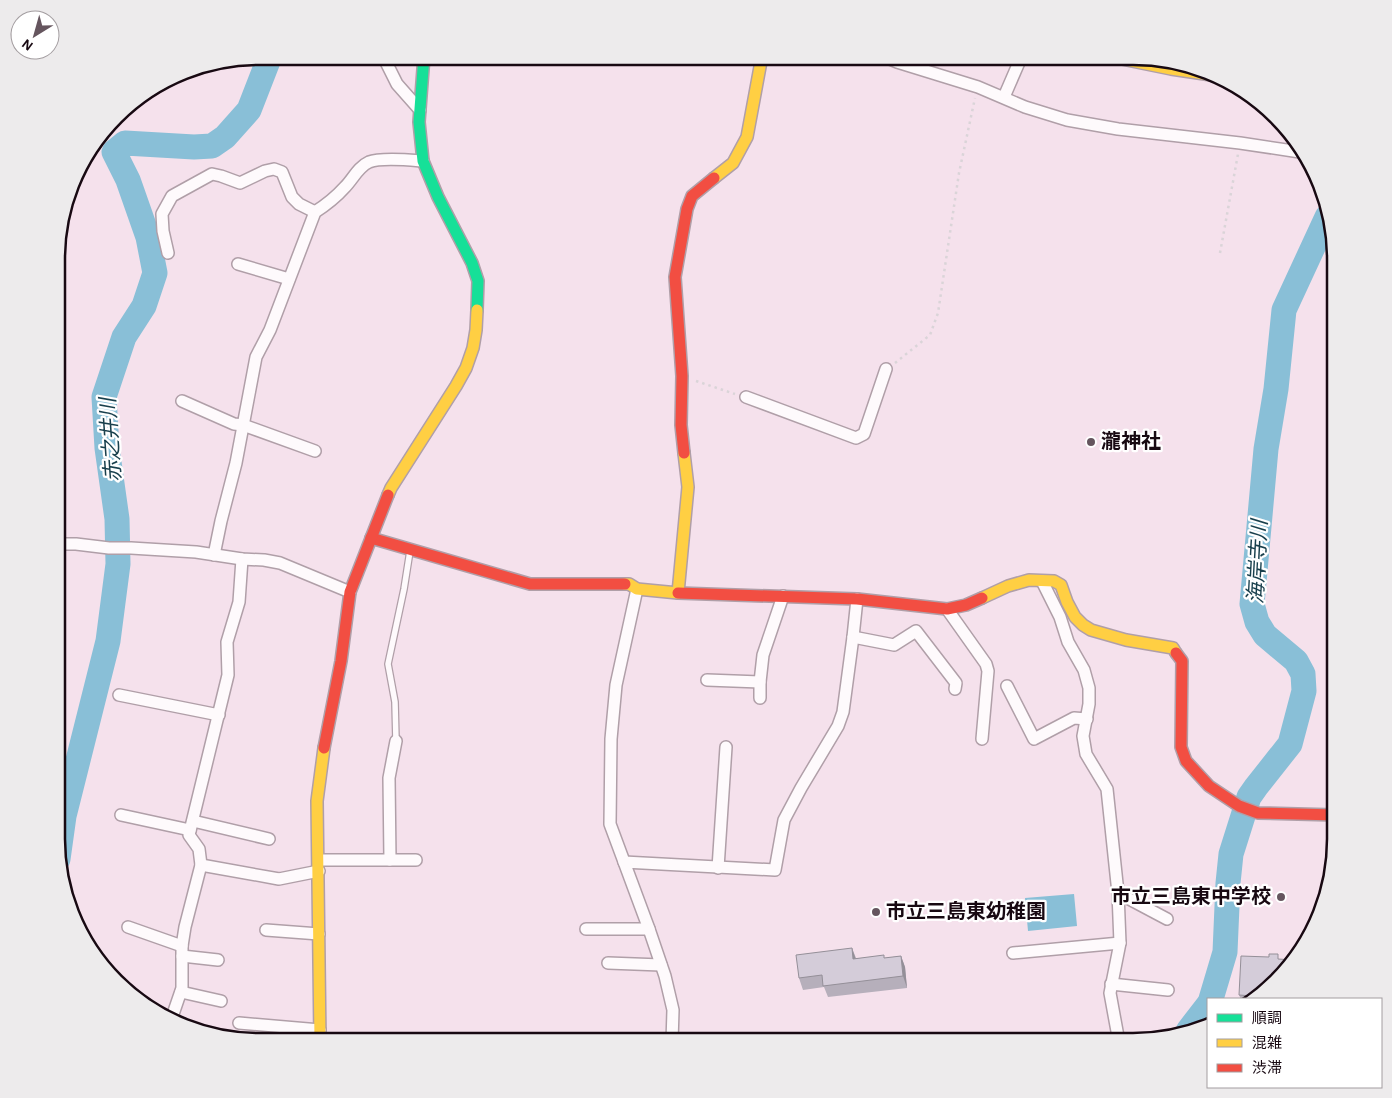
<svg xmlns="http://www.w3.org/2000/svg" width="1392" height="1098" viewBox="0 0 1392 1098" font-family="'Alegreya Sans','Noto Sans JP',sans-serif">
<rect width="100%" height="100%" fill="#f5e1ec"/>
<!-- water -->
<polygon fill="#89bfd7" points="1074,894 1077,926 1028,931 1025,898"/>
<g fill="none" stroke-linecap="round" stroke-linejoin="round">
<!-- river -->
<g stroke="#89bfd7" stroke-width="25">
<polyline points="58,859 64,816 108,641 118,564 117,519 107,448 104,397 124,337 144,306 155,273 148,237 128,180 114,152 125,143 194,147 212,146 225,137 249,110 270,56"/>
<polyline points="1211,999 1225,952 1228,883 1231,854 1249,797 1256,787 1290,744 1304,691 1303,674 1296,661 1265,635 1257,622 1252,604 1266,449 1276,389 1284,310 1327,217"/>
<polyline points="1188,1031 1208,1005"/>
</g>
<!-- lane casing -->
<g stroke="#b09fa8" stroke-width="8">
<polyline id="lane" points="396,741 395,702 388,664 404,589 410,551"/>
</g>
<!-- street casing -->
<g stroke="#b09fa8" stroke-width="14">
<g id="street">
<polyline points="383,56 397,84 420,110"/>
<polyline points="885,57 897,62 978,87 1025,107 1067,120 1118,129 1240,143 1300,152"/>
<polyline points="1004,97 1020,60"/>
<polyline points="168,253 163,231 162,214 172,196 212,174 221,176 240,183 265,171 274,169 282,172 292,197 299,204 315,212"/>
<polyline points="238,264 289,279"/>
<polyline points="746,397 856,438 864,434 886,369"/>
<polyline points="182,401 234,424 243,425 315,451"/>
<polyline points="57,544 76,544 109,548 131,548 196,552 242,559 264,560 280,563 350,592"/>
<path d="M214 555 221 521 236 463 256 357 270 330 315 212C326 205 336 197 345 187 353 179 358 167 369 162 381 157 410 160 423 161"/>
<polyline points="1042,581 1060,617 1068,642 1084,670 1089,688 1089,704 1083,736 1086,754 1107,789 1118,893 1120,943 1110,993 1119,1042"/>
<polyline points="637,589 616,685 611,739 610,824 649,929 665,976 673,1010 672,1042"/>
<polyline points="947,609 986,664 988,671 982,739"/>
<polyline points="853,637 894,645 916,631 956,683 955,689"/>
<polyline points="707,680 760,682"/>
<polyline points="1007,686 1034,739 1074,718 1087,719"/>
<polyline points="119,695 219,715"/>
<polyline points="760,698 760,682 763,655 783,596"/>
<polyline points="121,815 190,830"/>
<polyline points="193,821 269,839"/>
<polyline points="319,860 416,860"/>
<polyline points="390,860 389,778 396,741"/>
<polyline points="624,862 775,870 784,820 801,788 838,726 843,712 853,637 857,599"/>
<polyline points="201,865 279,879 319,871"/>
<polyline points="718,868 726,747"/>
<polyline points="1118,893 1167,919"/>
<polyline points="128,927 182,946"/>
<polyline points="586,929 649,929"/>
<polyline points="266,930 319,934"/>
<polyline points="1013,953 1120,943"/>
<polyline points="182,956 218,960"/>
<polyline points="608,963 661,965"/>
<polyline points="1111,984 1168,990"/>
<polyline points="181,992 221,1001"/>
<polyline points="171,1020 182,988 182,946 185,927 201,865 199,849 189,835 228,675 227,642 239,602 242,559"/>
<polyline points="239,1023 320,1030"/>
</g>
</g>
<!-- fast casing -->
<g stroke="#b09fa8" stroke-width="14">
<polyline id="fast" points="424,56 419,122 423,161 438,197 472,263 478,281 477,310"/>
</g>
<!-- slow casing -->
<g stroke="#b09fa8" stroke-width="14">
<g id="slow">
<polyline points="1112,57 1171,69 1218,76"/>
<polyline points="714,178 733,163 747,137 762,56"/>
<polyline points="388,495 391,488 456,386 466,368 473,348 476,330 477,310"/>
<polyline points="625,584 629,584 637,589 678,593 688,487 684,453"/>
<polyline points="982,598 1008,586 1029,580 1054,581 1061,585 1067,602 1075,617 1083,625 1091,630 1126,640 1173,648 1176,653"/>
<polyline points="320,1041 317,801 324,748"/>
</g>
</g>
<!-- jam casing -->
<g stroke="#b09fa8" stroke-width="14">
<g id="jam">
<polyline points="684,453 681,425 682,376 675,277 687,209 692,196 714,178"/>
<polyline points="371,538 530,584 625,584"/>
<polyline points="678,593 857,599 947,609 966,605 982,598"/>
<polyline points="1176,653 1182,661 1181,747 1186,761 1209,786 1239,806 1258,813 1335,815"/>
<polyline points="324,748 341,661 350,592 388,495"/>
</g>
</g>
<!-- path -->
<g stroke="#dad4d8" stroke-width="2.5" stroke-dasharray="2.5 4" stroke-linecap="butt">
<polyline points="1220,253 1238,154"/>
<polyline points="895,363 930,335 938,313 959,173 975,98"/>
<polyline points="696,381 735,394"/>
</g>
<!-- lane -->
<use href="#lane" stroke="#fefafc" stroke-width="5.5"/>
<!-- street -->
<use href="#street" stroke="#fefafc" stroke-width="11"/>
<!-- fast -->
<use href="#fast" stroke="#16e098" stroke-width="11"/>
<!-- slow -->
<use href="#slow" stroke="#ffcf43" stroke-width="11"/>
<!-- jam -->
<use href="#jam" stroke="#f24e42" stroke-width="11"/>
</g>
<!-- wall -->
<g fill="#b6afbb">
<polygon points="852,948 856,958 885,958 901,956 905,967 907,988 828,997 824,987 803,990 799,978"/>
<polygon points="1280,959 1285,973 1249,999 1241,999 1239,995"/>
</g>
<!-- shaded-wall -->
<g fill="#948f98">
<polygon points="852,948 856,960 853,959"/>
<polygon points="901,956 905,967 907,988 903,976"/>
</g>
<!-- building -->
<g fill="#d4ccd9" stroke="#948f98">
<polygon points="852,948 853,959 884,955 884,958 901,956 903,976 823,986 822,975 799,978 796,955"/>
<polygon points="1269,954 1278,954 1278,959 1294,960 1285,973 1253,996 1239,995 1241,956 1269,957"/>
</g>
<!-- markers -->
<g fill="#65555e" stroke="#fff" stroke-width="2">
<circle cx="1091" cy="442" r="5"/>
<circle cx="1281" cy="897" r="5"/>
<circle cx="876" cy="912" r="5"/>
</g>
<g text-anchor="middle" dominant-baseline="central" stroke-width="4.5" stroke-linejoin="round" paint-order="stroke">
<!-- poi labels -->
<g font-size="20" font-weight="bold" fill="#180912" stroke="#fff" text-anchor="start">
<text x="1101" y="442">瀧神社</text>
<text x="1271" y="897" text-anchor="end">市立三島東中学校</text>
<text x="886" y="912">市立三島東幼稚園</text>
</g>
<!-- water labels -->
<g font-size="21" font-style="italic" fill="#183f4c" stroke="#fff">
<text transform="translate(111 440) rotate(-94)">赤之井川</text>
<text transform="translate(1258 562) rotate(-87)">海岸寺川</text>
</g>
</g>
<!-- crop -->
<path d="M0 0H1392V1098H0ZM259 65H1133A194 194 0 0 1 1327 259V839A194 194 0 0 1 1133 1033H259A194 194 0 0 1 65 839V259A194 194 0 0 1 259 65Z" fill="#edebec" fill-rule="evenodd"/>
<path fill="none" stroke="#180912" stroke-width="2.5" d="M259 65H1133A194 194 0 0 1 1327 259V839A194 194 0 0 1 1133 1033H259A194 194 0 0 1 65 839V259A194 194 0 0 1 259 65Z"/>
<!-- legend -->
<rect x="1207" y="998" width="175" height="90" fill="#ffffff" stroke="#a39da0"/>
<rect x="1217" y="1014" width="25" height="8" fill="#16e098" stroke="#a39da0"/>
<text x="1252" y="1023" font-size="15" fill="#180912">順調</text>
<rect x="1217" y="1039" width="25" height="8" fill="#ffcf43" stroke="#a39da0"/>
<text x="1252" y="1048" font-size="15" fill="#180912">混雑</text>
<rect x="1217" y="1064" width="25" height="8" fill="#f24e42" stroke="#a39da0"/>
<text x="1252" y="1073" font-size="15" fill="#180912">渋滞</text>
<!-- north arrow -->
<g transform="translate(35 35) rotate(217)"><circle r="24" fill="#ffffff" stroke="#a39da0"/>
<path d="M0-4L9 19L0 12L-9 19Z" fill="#65555e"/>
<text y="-8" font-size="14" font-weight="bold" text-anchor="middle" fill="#180912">N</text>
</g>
</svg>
